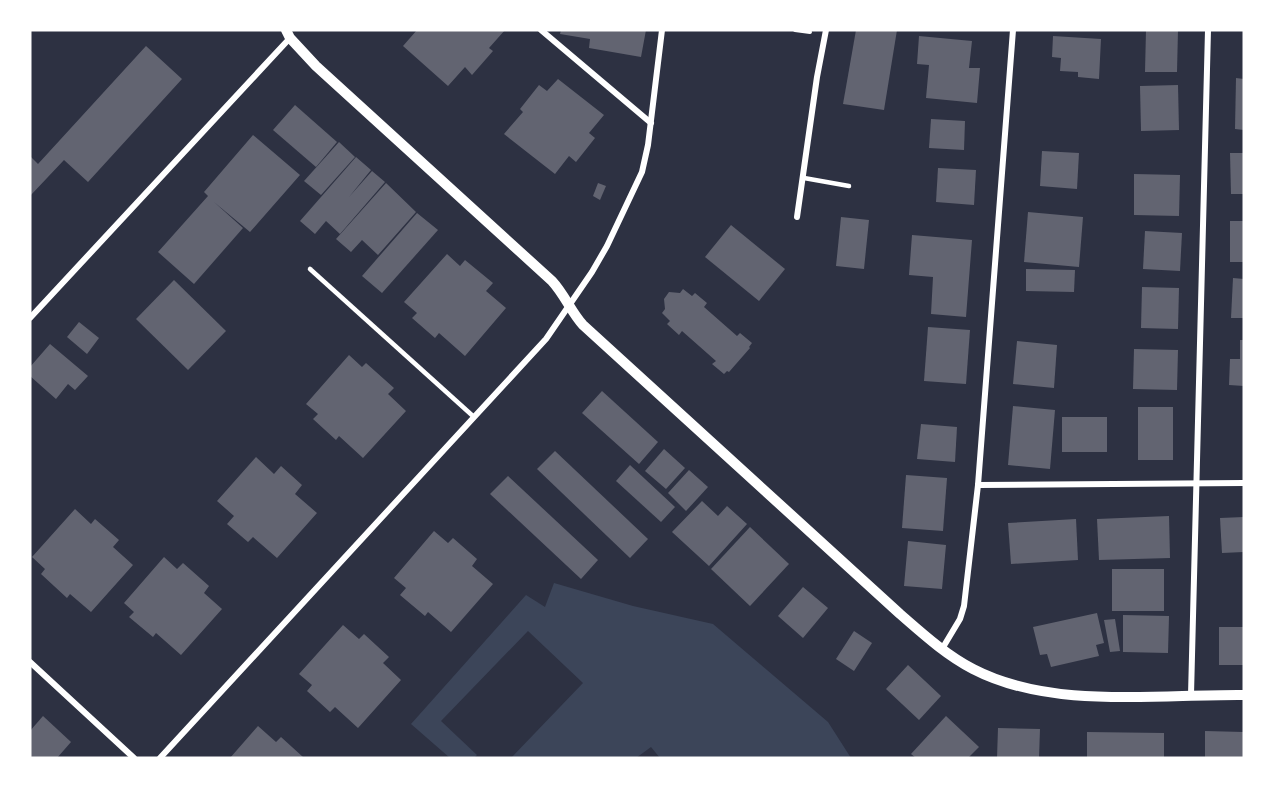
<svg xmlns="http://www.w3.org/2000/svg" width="1274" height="788" viewBox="0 0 1274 788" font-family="Rubik,sans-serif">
<rect width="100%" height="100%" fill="#2d3142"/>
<!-- green -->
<polygon fill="#3c4559" points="554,583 633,606 713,624 828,722 851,758 660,758 651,747 636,758 511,758 583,683 528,631 441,721 477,755 474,758 450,758 411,724 526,595 545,607"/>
<!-- building -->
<g fill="#626471">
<polygon points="417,30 505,30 489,48 493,51 472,75 465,67 448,86 403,46"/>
<polygon points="561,30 646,30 641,57 589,48 590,39 560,34"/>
<polygon points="856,30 897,30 884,110 843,104"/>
<polygon points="1146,30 1178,30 1177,72 1145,72"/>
<polygon points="919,36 972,41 969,68 980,68 977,103 926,98 929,65 917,64"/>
<polygon points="1053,36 1101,39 1099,79 1078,77 1078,72 1060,71 1061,58 1052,57"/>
<polygon points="146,46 182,79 88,182 64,160 30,196 30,156 38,164"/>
<polygon points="1236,78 1244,79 1244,130 1235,129"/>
<polygon points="558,79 604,115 589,133 595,138 576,162 569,156 555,174 504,134 523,112 520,109 539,85 547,91"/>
<polygon points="1178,85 1179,130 1141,131 1140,86"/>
<polygon points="295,105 337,142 316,167 273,130"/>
<polygon points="931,119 965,121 964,150 929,148"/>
<polygon points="253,135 300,175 250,232 214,202 243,228 194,284 158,252 208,196 204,192"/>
<polygon points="339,142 355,157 321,195 304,181"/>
<polygon points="1042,151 1079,153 1077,189 1040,186"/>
<polygon points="1230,153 1244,153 1244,194 1231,194"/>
<polygon points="356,157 371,170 349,197 372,171 385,182 340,234 326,221 315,234 300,221"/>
<polygon points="938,168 976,170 974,205 936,202"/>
<polygon points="1134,174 1180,175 1179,216 1134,215"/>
<polygon points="386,183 416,212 378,255 362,240 351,252 336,239"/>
<polygon points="598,183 606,186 600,200 593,196"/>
<polygon points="1028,212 1083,217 1079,267 1024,262"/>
<polygon points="417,213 438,230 382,293 362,276"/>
<polygon points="841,217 869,220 864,269 836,266"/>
<rect x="1230" y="221" width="14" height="41"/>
<polygon points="731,225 785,269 759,301 705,257"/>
<polygon points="1145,231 1182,233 1180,271 1143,269"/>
<polygon points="912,235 972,240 966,317 931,314 933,277 909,275"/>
<polygon points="447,254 460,266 465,260 493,283 486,291 506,308 465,356 439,333 435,338 412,318 417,313 404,302"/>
<polygon points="1026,269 1075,270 1074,292 1026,291"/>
<polygon points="1233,278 1244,279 1244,318 1231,318"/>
<polygon points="174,280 226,331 188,370 136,319"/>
<polygon points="1142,287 1179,288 1178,329 1141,328"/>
<polygon points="683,289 692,296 695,293 707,303 704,307 737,336 740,333 752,343 749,347 750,348 729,372 727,371 724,374 712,364 716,361 682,331 679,335 667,324 670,321 662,313 665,309 664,299 669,292 680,293"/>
<polygon points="79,322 99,338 87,354 67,337"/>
<polygon points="928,327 970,330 966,384 924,381"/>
<polygon points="1240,340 1244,340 1244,386 1229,385 1230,359 1240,359"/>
<polygon points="1017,341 1057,345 1054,388 1013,384"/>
<polygon points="50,344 88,376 75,390 68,384 56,399 30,376 30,367"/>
<polygon points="1134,349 1178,350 1177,390 1133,389"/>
<polygon points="349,355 362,367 366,363 394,388 388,394 406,411 363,458 339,436 336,440 313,419 318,414 306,404"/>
<polygon points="602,391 658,442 639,464 582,413"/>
<polygon points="1013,406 1055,410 1050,469 1008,465"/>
<rect x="1138" y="407" width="35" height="53"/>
<rect x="1062" y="417" width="45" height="35"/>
<polygon points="921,424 957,427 955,462 917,459"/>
<polygon points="664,449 685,468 666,489 645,471"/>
<polygon points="555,451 648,539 630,558 537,469"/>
<polygon points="256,457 274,474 281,466 302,485 295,494 317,513 277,558 253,537 248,542 227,524 234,516 217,501"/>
<polygon points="630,465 675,507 661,522 616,481"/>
<polygon points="689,470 708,487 686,511 668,493"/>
<polygon points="906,475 947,478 943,531 902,528"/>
<polygon points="508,476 598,560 581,579 490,494"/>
<polygon points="702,501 718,516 727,506 747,524 709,566 672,532"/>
<polygon points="75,509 91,524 95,519 119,540 113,547 133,565 91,612 70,594 67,598 41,574 45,569 32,557"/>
<polygon points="1169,516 1170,558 1099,560 1097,519"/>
<polygon points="1244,517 1244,552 1222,553 1220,518"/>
<polygon points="1076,519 1078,560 1011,564 1008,523"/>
<polygon points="750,527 789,564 750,606 711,569"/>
<polygon points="434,531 448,543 453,538 477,559 472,566 493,584 451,632 428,612 425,616 400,595 406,588 394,578"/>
<polygon points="908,541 946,545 942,589 904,586"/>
<polygon points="164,557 177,569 183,563 209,586 204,593 222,609 181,655 156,633 153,637 129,617 134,612 124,603"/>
<rect x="1112" y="569" width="52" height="42"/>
<polygon points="803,587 828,608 803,638 778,616"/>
<polygon points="1097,613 1104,643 1096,645 1099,656 1051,667 1047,654 1040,655 1033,627"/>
<polygon points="1123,615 1169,616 1168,653 1123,652"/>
<polygon points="1115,619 1120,651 1110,652 1104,620"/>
<polygon points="343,625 359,639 364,634 389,657 383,663 401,680 358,728 335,707 330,712 307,691 312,685 299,674"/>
<rect x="1219" y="627" width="25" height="38"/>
<polygon points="854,631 872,643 854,671 836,659"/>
<polygon points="908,665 941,696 919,720 886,689"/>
<polygon points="43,716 71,742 57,758 30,758 30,731"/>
<polygon points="946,716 979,747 968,758 916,758 911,754"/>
<polygon points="258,726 276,742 281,737 303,757 230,758"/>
<polygon points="998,728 1040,729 1039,758 997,758"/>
<polygon points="1205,731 1244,732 1244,758 1205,758"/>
<polygon points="1087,732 1164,733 1164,758 1087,758"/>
</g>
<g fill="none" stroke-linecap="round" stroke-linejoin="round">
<!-- path -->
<polyline stroke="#fff" stroke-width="4" points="795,30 810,32"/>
<!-- service -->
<g stroke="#fff" stroke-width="4.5">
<polyline points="804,178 849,186"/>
<polyline points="310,269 474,417"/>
</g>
<!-- minor -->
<g stroke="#fff" stroke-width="6">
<polyline points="541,30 651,123"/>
<polyline points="797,217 817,77 826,30"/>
<polyline points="30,318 290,38"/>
<polyline points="978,485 1244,483"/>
<polyline points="942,649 960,619 964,606 978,485 1013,30"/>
<polyline points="30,662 134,758"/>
<polyline points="1191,695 1208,30"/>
<polyline points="160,758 546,339 592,272 607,246 642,172 648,145 662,30"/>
</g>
<!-- tertiary -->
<path stroke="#fff" stroke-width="10" d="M286 30 290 38 316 66 552 281C565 295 571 312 583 325L900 614C923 634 946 655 973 669 1052 710 1157 694 1244 695"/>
</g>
<!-- border -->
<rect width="1274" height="788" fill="none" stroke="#ffffff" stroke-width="63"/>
</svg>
